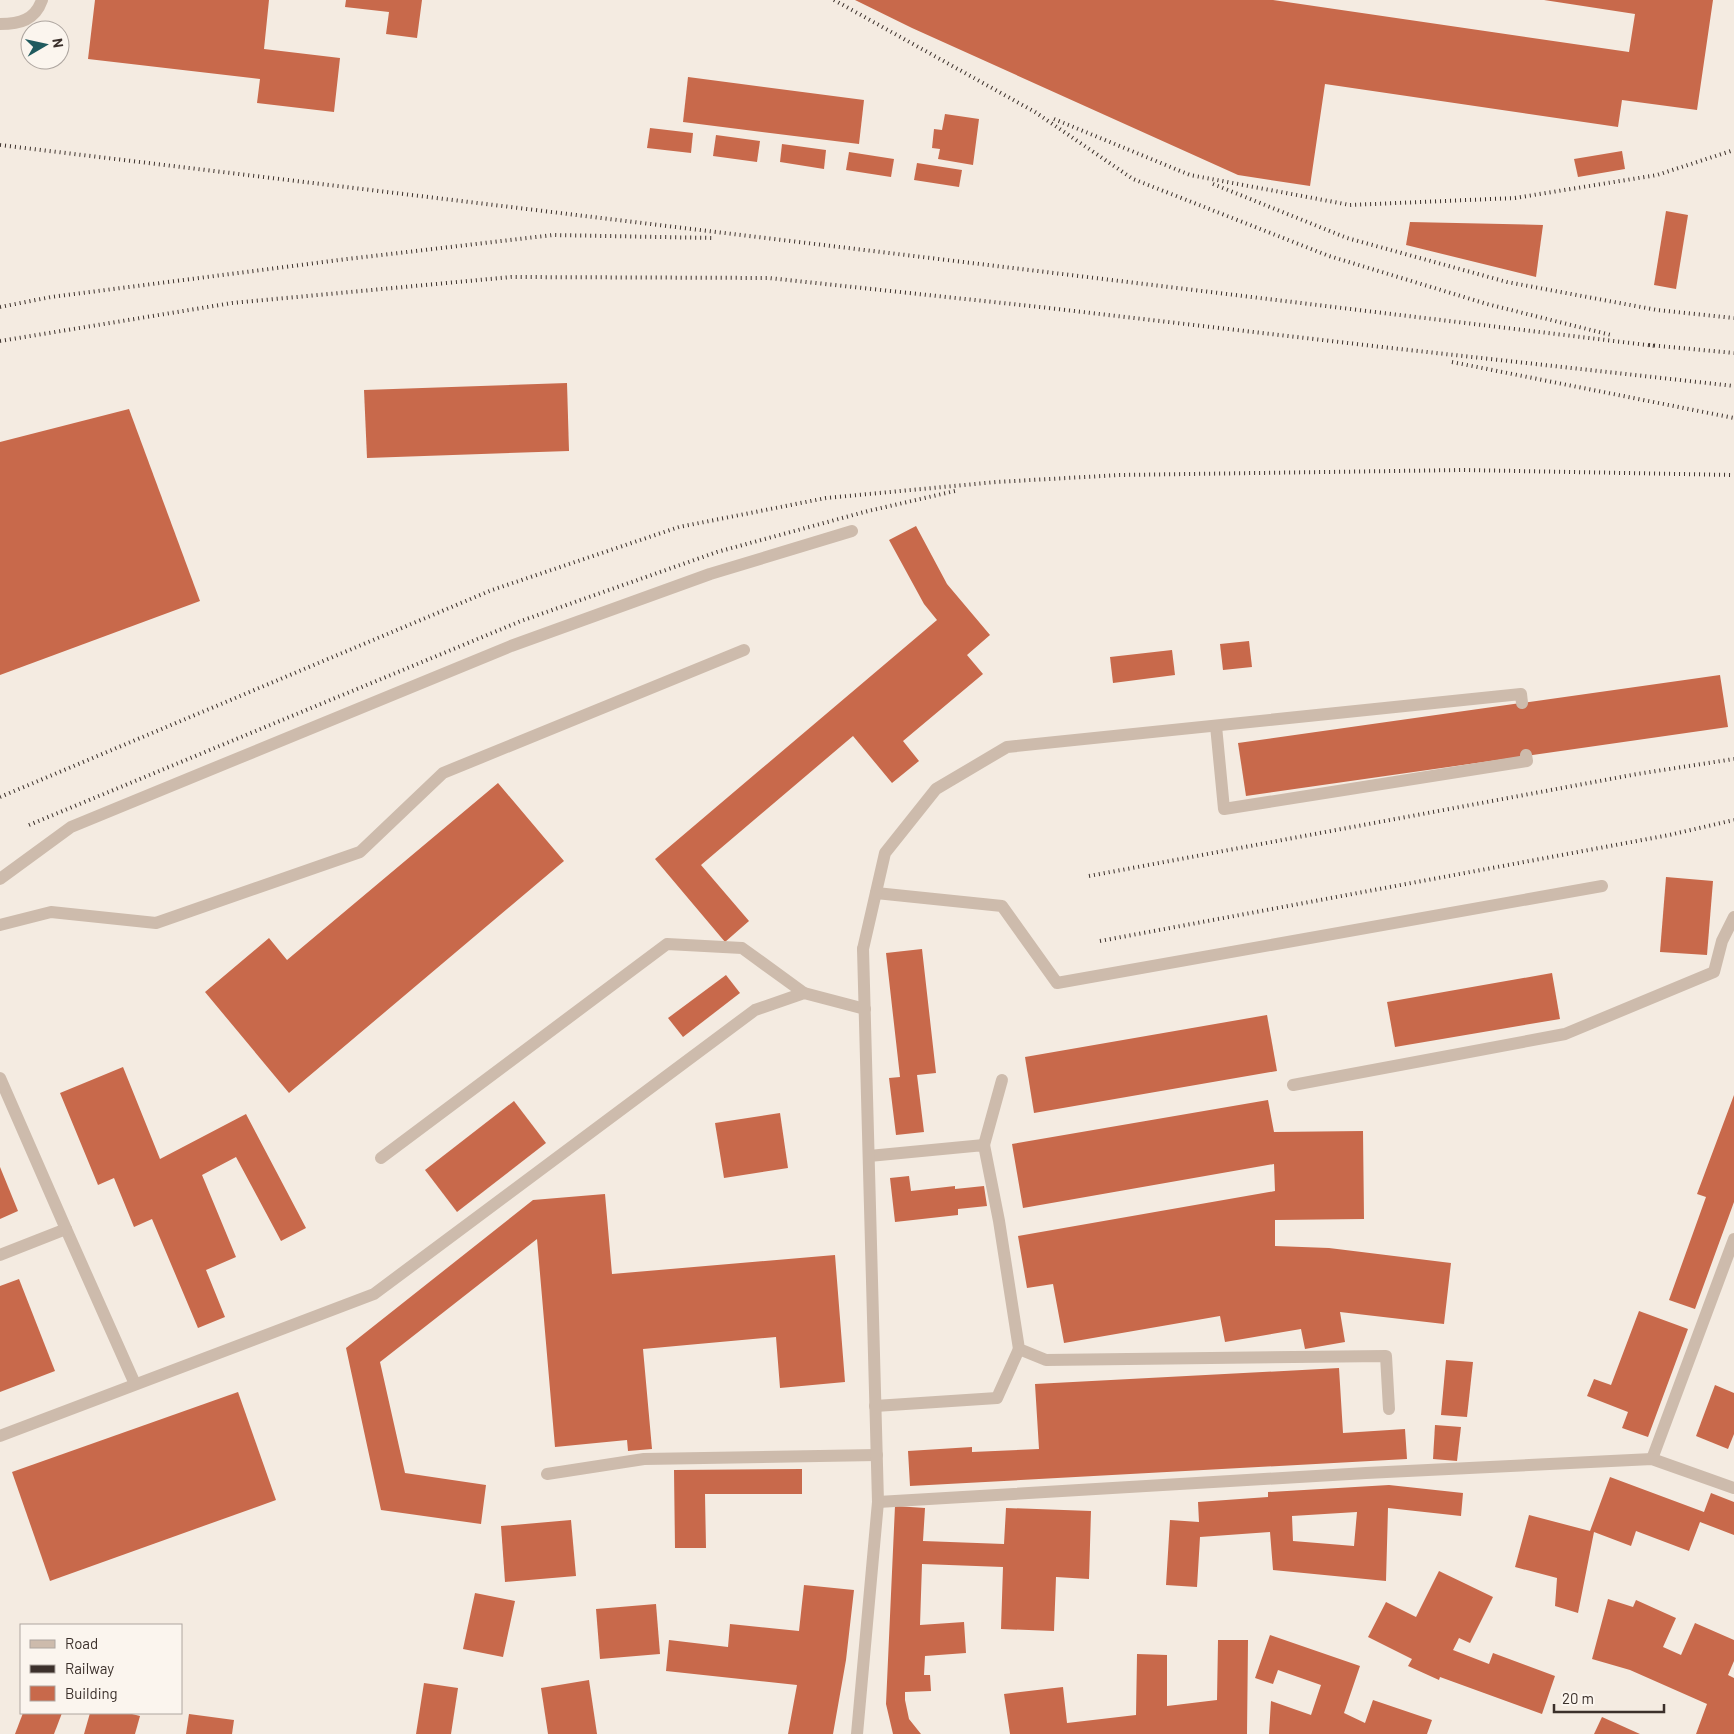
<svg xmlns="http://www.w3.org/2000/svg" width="1734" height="1734" viewBox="0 0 1734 1734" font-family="Barlow,sans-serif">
<rect width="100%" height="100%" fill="#f4ebe1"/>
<!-- building -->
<g fill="#c8694b" fill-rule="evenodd">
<polygon points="95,0 269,0 264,49 340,58 334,112 257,103 260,79 88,59"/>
<polygon points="346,0 422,0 417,38 386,34 389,12 345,7"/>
<polygon points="855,0 1273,0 1629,52 1635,14 1544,0 1713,0 1697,110 1622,100 1618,127 1325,84 1310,186 1238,175 912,28"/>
<polygon points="688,77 864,100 859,144 683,122"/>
<polygon points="945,114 979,119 973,165 938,159 940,149 932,148 934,129 942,130"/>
<polygon points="650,128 693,133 691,153 647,148"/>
<polygon points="716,135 760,141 757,162 713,156"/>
<polygon points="782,144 826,150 824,169 780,162"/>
<polygon points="1622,151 1625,169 1578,177 1574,159"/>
<polygon points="849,152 894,159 891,177 846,170"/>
<polygon points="917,163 962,170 959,187 914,180"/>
<polygon points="1666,211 1688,215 1676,289 1654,285"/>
<polygon points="1410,222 1543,225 1536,277 1406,245"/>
<polygon points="567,383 569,451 367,458 364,390"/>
<polygon points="129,409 200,601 0,675 0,442"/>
<polygon points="916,526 947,584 990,635 967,655 983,674 903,741 919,761 892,783 853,736 701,865 749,921 725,942 655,859 937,620 924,604 889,540"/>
<polygon points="1249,641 1252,667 1223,670 1220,644"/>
<polygon points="1172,650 1175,675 1113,683 1110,657"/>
<polygon points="1720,675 1728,727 1246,796 1238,743"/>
<polygon points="498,783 564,861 289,1093 205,992 269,938 287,960"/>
<polygon points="1666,877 1713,881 1707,955 1660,952"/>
<polygon points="922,949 936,1073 917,1075 924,1132 896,1135 889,1078 900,1077 886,953"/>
<polygon points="1552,973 1560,1019 1395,1047 1387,1002"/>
<polygon points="726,975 740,993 683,1037 668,1018"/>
<polygon points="1267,1015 1277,1071 1034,1113 1025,1057"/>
<polygon points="123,1067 160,1159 246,1114 306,1228 281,1241 236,1157 202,1175 236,1257 206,1270 225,1317 198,1328 152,1219 134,1227 114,1178 98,1185 60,1093"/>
<polygon points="1734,1095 1734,1202 1695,1309 1669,1300 1706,1197 1697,1194"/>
<polygon points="1268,1100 1274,1132 1363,1131 1364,1219 1275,1220 1275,1246 1329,1248 1451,1263 1444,1324 1340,1312 1345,1342 1305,1349 1301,1329 1225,1342 1220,1316 1064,1343 1053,1284 1027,1288 1018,1236 1275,1191 1274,1164 1023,1208 1012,1144"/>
<polygon points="514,1101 546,1143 457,1212 425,1170"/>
<polygon points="780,1113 788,1168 724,1178 715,1123"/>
<polygon points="0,1167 18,1211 0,1219"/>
<polygon points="909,1176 911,1191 955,1186 955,1189 984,1186 987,1206 958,1209 958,1215 895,1222 890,1178"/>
<polygon points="605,1194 612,1274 835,1255 845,1382 780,1388 776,1337 643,1349 652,1449 628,1451 627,1440 555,1447 537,1239 380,1362 405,1473 486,1485 481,1524 381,1510 346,1348 533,1200"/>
<polygon points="19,1279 55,1371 0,1392 0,1286"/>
<polygon points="1639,1311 1688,1329 1648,1437 1622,1428 1628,1412 1587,1396 1594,1379 1611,1385"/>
<polygon points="1446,1360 1473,1362 1467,1417 1441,1415"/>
<polygon points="1339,1368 1343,1433 1405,1429 1407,1459 910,1486 908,1451 972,1447 972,1452 1039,1449 1035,1384"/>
<polygon points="1715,1385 1734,1393 1734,1434 1728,1449 1696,1436"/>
<polygon points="238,1392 276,1500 50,1581 12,1472"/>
<polygon points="1435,1425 1461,1427 1457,1461 1433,1459"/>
<polygon points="802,1469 802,1494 705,1494 706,1548 675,1548 674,1470"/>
<polygon points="1610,1477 1704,1512 1711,1493 1734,1502 1734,1535 1700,1522 1689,1551 1636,1531 1631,1546 1594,1532 1578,1613 1555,1606 1557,1578 1515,1567 1529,1515 1590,1531"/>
<path d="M1389 1485 1463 1493 1461 1516 1388 1508 1386 1581 1273 1570 1270 1532 1200 1537 1197 1587 1166 1585 1170 1520 1199 1522 1198 1502 1268 1497V1492ZM1357 1512 1354 1546 1293 1541 1292 1516Z"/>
<polygon points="895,1506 925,1508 923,1541 1004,1544 1006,1508 1091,1511 1089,1579 1056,1577 1054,1631 1001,1629 1003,1567 922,1564 920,1625 964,1622 966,1653 925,1656 924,1675 930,1675 931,1691 905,1692 905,1700 909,1719 921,1734 893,1734 886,1704"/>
<polygon points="571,1520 576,1576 505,1582 501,1526"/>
<polygon points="1439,1571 1493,1597 1470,1643 1459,1638 1453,1650 1489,1664 1493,1653 1555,1676 1542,1714 1440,1677 1439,1680 1408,1666 1412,1659 1368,1637 1386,1602 1416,1617"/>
<polygon points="804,1585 854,1590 846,1660 833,1734 788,1734 797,1685 666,1671 669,1640 728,1647 730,1624 799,1631"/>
<polygon points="475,1593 515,1601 503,1657 463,1649"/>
<polygon points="1608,1599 1633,1607 1636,1600 1676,1618 1663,1647 1681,1655 1695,1623 1734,1640 1734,1661 1728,1675 1734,1678 1734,1734 1696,1734 1707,1704 1630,1670 1592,1659"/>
<polygon points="656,1604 660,1654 600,1659 596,1609"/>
<polygon points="1270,1635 1360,1666 1344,1713 1365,1723 1373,1700 1432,1720 1427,1734 1269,1734 1271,1701 1311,1715 1321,1685 1278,1670 1273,1684 1255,1678"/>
<polygon points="1218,1640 1248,1640 1247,1734 1010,1734 1004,1694 1063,1687 1067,1723 1136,1715 1137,1654 1167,1655 1167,1706 1217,1700"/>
<polygon points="589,1680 597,1734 548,1734 541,1688"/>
<polygon points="424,1683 458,1688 451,1734 416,1734"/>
<polygon points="23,1713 62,1713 54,1734 15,1734"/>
<polygon points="90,1713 128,1713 140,1716 135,1734 84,1734"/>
<polygon points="189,1714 234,1720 232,1734 186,1734"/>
<polygon points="1602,1717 1640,1734 1594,1734"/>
</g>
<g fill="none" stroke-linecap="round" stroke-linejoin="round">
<!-- service -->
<g stroke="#cdbbac" stroke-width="12">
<path d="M0 24C20 24 35 20 42 0"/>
<polyline points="1216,726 1224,809 1527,761 1526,755"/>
<polyline points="0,879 71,827 511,646 710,574 852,531"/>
<polyline points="876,893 1002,906 1057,983 1602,886"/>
<polyline points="0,925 51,912 156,923 360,852 443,773 744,650"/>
<polyline points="863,949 885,853 936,789 1007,747 1521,694 1522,703"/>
<polyline points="1293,1085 1565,1034 1714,972 1722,941 1734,917"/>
<polyline points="984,1145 1002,1080"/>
<polyline points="869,1156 984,1145 999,1221 1019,1349 1046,1360 1386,1356 1389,1409"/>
<polyline points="381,1158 667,944 742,948 804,993"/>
<polyline points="0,1255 66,1229 135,1384"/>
<polyline points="875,1406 997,1398 1019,1349"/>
<polyline points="0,1436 374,1294 755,1010 804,993 865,1009"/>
<polyline points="547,1474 644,1459 877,1455"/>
</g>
<!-- minor -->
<g stroke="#cdbbac" stroke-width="12">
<polyline points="0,1078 66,1229"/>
<polyline points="1652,1459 1734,1239"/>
<polyline points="878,1502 1366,1473 1652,1459 1734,1488"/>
<polyline points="857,1734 878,1502 863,949"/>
</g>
<!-- rail -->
<g stroke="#3b302b" stroke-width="4" stroke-dasharray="1 4" stroke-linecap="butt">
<polyline points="834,0 1035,112 1133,179 1329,256 1487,304 1611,335"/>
<polyline points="1054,119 1190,175 1350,205 1515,198 1657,175 1734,150"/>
<polyline points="0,145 1655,346"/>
<polyline points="1213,184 1347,238 1507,282 1657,310 1734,318"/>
<polyline points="0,307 51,297 347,259 553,235 713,238"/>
<polyline points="0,341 232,303 511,277 769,278 1040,307 1382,347 1734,386"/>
<polyline points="1649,345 1734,353"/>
<polyline points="1452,362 1734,418"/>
<polyline points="0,797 492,590 679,527 826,498 996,482 1120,475 1463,470 1734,475"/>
<polyline points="29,825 521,621 717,552 868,511 955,491"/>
<polyline points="1089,876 1637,774 1734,759"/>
<polyline points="1100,941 1669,835 1734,820"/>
</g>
</g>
<!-- legend -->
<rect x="20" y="1624" width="162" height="90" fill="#fbf5ee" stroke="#aea6a0"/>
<rect x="30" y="1640" width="25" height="8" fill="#cdbbac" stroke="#aea6a0"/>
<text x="65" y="1649" font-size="15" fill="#3b302b">Road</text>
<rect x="30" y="1665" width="25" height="8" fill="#3b302b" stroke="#aea6a0"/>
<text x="65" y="1674" font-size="15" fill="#3b302b">Railway</text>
<rect x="30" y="1686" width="25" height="15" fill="#c8694b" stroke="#aea6a0"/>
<text x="65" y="1699" font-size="15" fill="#3b302b">Building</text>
<!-- north arrow -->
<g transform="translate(45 45) rotate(81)"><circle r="24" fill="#fbf5ee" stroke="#aea6a0"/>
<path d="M0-4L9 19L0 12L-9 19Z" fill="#1f5a5e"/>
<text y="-8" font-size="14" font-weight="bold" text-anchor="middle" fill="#3b302b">N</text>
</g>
<!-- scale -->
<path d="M1554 1704v8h110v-8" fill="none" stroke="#3b302b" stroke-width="2.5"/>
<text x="1562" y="1704" font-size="15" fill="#3b302b" stroke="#fbf5ee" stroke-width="4" paint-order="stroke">20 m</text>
</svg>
